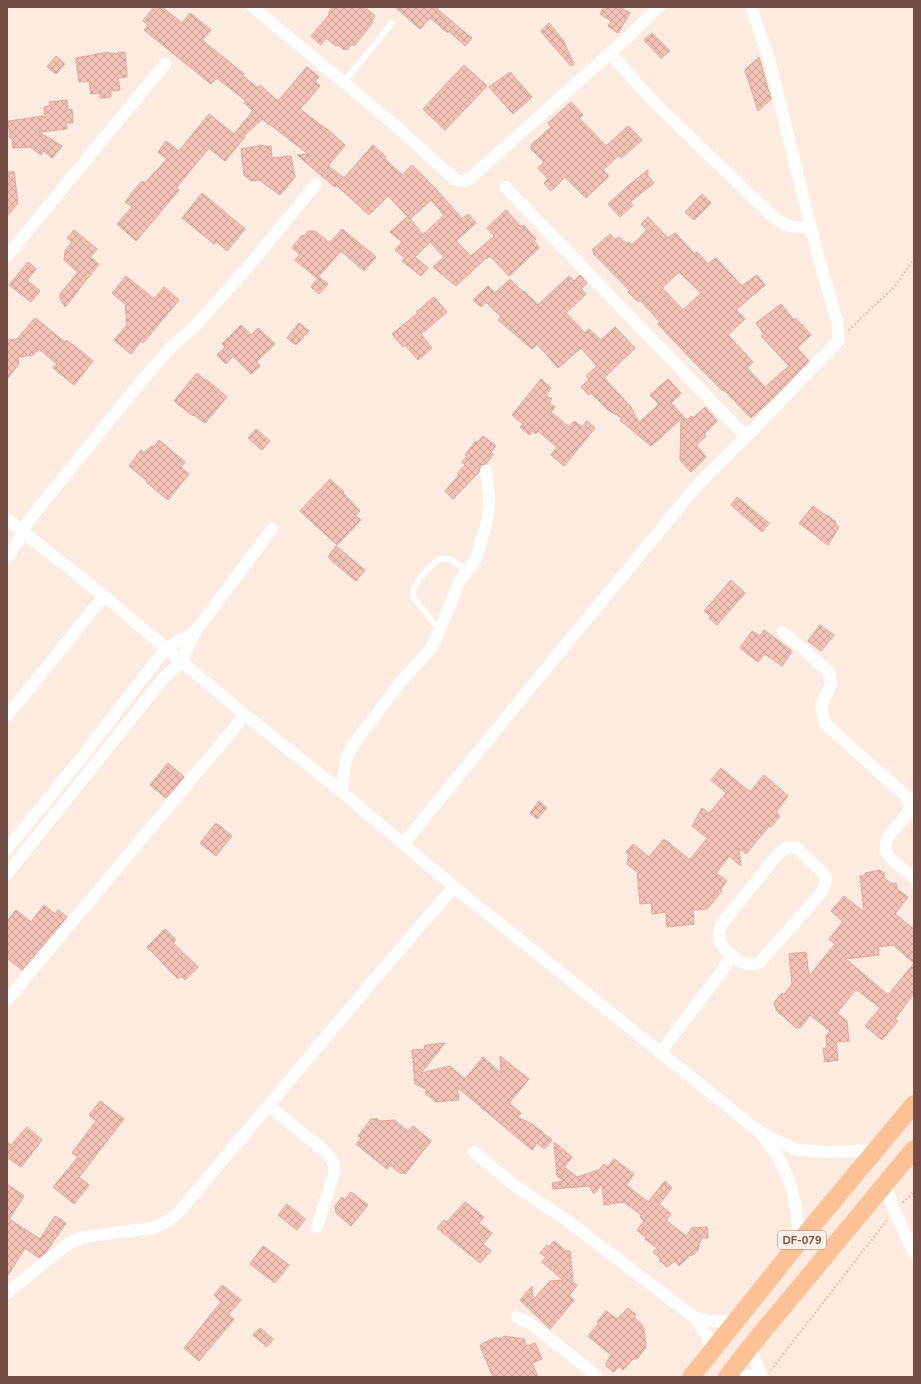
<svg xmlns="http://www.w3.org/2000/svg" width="921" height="1384" viewBox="0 0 921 1384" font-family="'Nunito Sans',sans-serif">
<defs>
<pattern id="building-cross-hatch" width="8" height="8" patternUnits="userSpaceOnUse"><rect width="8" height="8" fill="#f3c2b7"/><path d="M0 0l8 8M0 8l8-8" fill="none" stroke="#c9a097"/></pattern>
</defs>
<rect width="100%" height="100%" fill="#fdebe0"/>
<!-- building -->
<g fill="url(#building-cross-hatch)" stroke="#e6a497" fill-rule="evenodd">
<polygon points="154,7 162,7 182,23 190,13 211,30 202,40 244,74 242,75 258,88 260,85 278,101 307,67 319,77 315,81 320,86 300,109 326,129 326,128 345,145 328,166 344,178 373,145 386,157 385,159 402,175 412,165 437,190 462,219 468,214 476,223 456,241 471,256 494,236 487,228 506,210 521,227 523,225 536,239 534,241 539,248 509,276 490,256 487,259 486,258 456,286 433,267 444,257 430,242 415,257 428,268 421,276 402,261 405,258 395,250 402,242 390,232 408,216 423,235 444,215 431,200 410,219 388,196 369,215 336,185 335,187 297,155 308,154 268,123 269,125 262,119 244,136 245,137 225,161 209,148 176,188 179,190 136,241 117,224 132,207 125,202 130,196 130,195 142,181 145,183 167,159 158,152 166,141 179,151 209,114 234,134 253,111 244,103 246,101 217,78 211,84 144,30 148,25 143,21"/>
<polygon points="333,7 364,7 375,16 371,21 373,22 354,46 352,44 347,50 345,49 344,50 338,45 336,46 326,38 321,45 311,36 329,15 329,12"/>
<polygon points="395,7 439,7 437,9 472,38 465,46 449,31 448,33 430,18 420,29"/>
<polygon points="604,7 619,7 630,13 618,33 608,26 611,21 600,14"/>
<polygon points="549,23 563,40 574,64 571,66 542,33 541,31"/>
<polygon points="652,33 670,51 661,58 644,40"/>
<polygon points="108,52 108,54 125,52 127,77 118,78 120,90 111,91 111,97 100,98 100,93 91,94 89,81 79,82 76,58"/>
<polygon points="56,56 65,64 56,74 47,67"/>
<polygon points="759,57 771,99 758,111 745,70"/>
<polygon points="464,65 487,86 445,130 423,109"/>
<polygon points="510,72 532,97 513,114 489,87"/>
<polygon points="67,100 68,110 72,109 73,123 66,123 67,129 39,132 62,146 52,158 44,151 41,155 30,147 13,148 12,138 10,138 8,121 45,116 44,107 50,106 49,102"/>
<polygon points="571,102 583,115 579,118 606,146 628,126 642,140 621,158 619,155 603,170 609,176 586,198 565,177 551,191 544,183 548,179 538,168 544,162 532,150 531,147 532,144 551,127 548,123"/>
<polygon points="263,145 266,147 271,146 272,158 291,156 295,177 280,195 259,180 251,181 244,175 241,149"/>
<polygon points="648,170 648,176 654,183 630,202 633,205 620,217 608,204 629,185"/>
<polygon points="7,172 14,172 18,203 7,216"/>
<polygon points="202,193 245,229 227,251 216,241 214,244 182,218"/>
<polygon points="702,194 711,203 694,220 685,212"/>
<path d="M648 217 668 238 675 233 695 254 697 252 708 264 716 258 742 286 757 275 765 285 736 310 745 319 728 335 753 362 747 368 765 387 789 366 761 336 764 334 756 323 781 304 794 320 796 318 801 325 802 324 811 335 797 348 809 361 772 399 751 418 724 390 723 391 690 358 658 324 660 322 640 300 638 302 628 292 630 291 593 253 594 252 592 250 610 234 615 240 619 237 627 244 629 242 632 245 647 230 641 224ZM679 272 701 293 683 310 662 288Z"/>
<polygon points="342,229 376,257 364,271 341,251 317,278 295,260 300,254 292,248 302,235 304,237 308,231 315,231 330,243"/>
<polygon points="74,230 97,249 90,257 99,264 65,307 60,298 60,294 78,272 64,260 65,251 72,242 67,238"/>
<polygon points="28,262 36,269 27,280 40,291 31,302 9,285"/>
<polygon points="580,275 587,283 581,289 586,294 566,313 585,333 589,329 601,340 615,327 635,348 604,378 631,407 639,423 659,404 650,395 668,379 681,393 671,403 687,420 691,416 693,418 705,407 717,421 704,434 706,436 696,445 706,457 691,472 680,460 681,419 651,446 620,420 622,418 608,410 591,393 589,395 581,387 589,379 586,376 597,366 581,348 558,368 537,344 532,349 498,320 501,317 486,302 481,307 473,300 488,286 495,293 510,279 523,292 524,291 538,305 569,276 574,281"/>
<polygon points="126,276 154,299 164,287 179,300 143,343 141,341 131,354 114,340 127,325 125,304 112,293"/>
<polygon points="319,277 328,284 319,294 311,287"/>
<polygon points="434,297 447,312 421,334 432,348 418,360 405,345 403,347 392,334 418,313 416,312"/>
<polygon points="35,318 65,342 67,340 93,361 74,385 53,368 57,364 39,349 33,355 18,357 19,364 7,379 7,340 17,339"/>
<polygon points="299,323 309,331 296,345 287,338"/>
<polygon points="241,325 251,335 258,328 275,344 256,362 260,366 251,374 233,356 226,364 217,355 225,347 222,344"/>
<polygon points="197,373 206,381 207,380 227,397 205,423 194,415 193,416 174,401"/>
<polygon points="541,379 551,388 546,395 552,399 549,402 555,407 551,412 569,427 574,421 582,427 587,421 595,428 564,466 551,455 557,447 538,431 536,434 532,431 530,435 520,427 523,424 512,415"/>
<polygon points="256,429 270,441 262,450 248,438"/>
<polygon points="483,436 496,446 491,452 493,454 486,464 481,465 479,472 453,499 445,491 459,475 457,474 465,465 462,462 467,456 465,455 476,441 477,443"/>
<polygon points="159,440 185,462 181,467 189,474 168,500 146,482 147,481 129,466 141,450 144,453 151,446 154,447"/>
<polygon points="330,479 344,492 343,493 360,511 355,515 361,520 337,545 300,511"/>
<polygon points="737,497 769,523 762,532 731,505"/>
<polygon points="813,506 826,516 827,515 836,522 835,523 839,527 828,545 799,523"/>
<polygon points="336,546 365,570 356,581 333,562 333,561 328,557"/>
<polygon points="731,580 745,593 717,625 709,618 711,616 704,611"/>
<polygon points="820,625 834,635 821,651 808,641"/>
<polygon points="764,630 792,651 782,666 765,654 758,662 740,648 752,631 760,636"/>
<polygon points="168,763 184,777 166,798 150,785"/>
<polygon points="721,768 750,792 764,775 788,796 776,812 780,816 771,827 769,826 746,854 739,848 741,866 729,856 716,873 727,881 720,890 722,891 707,909 693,910 694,924 667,927 666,912 652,914 651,903 640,904 637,872 627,864 629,854 626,852 633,844 649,857 664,839 690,860 707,838 692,826 702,808 709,813 726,793 711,780"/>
<polygon points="539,801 547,808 537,819 530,813"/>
<polygon points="216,823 232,836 216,856 200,843"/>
<path d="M880 870 884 873V878L892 884 896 883 897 889 908 897 895 914 914 929V993L895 1019 898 1021 882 1040 865 1026 880 1008 856 989 837 1013 847 1021 849 1041 836 1042 838 1060 825 1062 823 1048H827L826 1036 830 1031 810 1015 801 1027 796 1028 776 1010 774 1002 782 993 784 994 792 984 789 954 806 952 809 976 835 944 829 939 843 922 831 911 844 896 864 912 860 876H865V873ZM893 945 914 963 888 995 846 959 879 955 878 947Z"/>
<polygon points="44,905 55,914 58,910 67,917 22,970 7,958 7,921 16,910 31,922"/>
<polygon points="165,929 176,940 173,943 198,967 185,980 181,976 178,979 147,947"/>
<polygon points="445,1043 421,1073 450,1066 465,1079 483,1057 501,1073 500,1056 529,1079 509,1103 521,1113 517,1117 532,1124 552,1140 544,1149 537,1143 532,1150 457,1087 459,1100 436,1102 425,1093 427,1090 415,1084 412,1050 425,1049 424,1046 427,1045"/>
<polygon points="100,1101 124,1119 79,1177 89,1185 74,1204 53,1187 78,1157 72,1153 96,1121 89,1115"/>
<polygon points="372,1118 374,1120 376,1118 380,1121 394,1120 408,1131 413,1126 431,1141 405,1174 403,1172 401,1174 390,1165 387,1169 356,1144 361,1138 358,1136"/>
<polygon points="27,1127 42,1140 21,1167 7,1157 7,1142 11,1145"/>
<polygon points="554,1142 572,1157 564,1167 577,1177 599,1170 604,1164 608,1167 614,1159 634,1174 626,1185 648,1202 665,1181 672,1188 659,1204 671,1214 666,1220 686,1236 692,1228 707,1227 708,1238 701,1238 698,1250 694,1254 689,1256 679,1266 675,1261 667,1267 659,1260 661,1259 653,1252 657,1248 645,1239 646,1238 637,1230 644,1221 640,1217 641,1215 624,1202 604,1205 602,1184 594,1194 589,1186 553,1189 552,1183 563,1181 557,1176"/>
<polygon points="7,1184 24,1196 9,1219 40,1239 55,1216 66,1223 46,1252 39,1258 25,1248 7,1277"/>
<polygon points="351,1192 368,1205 351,1226 336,1213 335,1206 342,1197 345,1200"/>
<polygon points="465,1202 484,1217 479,1223 492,1233 483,1244 491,1251 480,1263 437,1228 444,1220 447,1222"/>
<polygon points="287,1204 305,1219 297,1230 278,1215"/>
<polygon points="554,1241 566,1251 570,1251 573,1282 577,1285 569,1296 574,1300 550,1329 520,1300 532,1286 533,1300 550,1281 563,1280 542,1262 546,1257 540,1253 547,1245 549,1247"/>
<polygon points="263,1246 289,1265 275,1283 250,1264"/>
<polygon points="222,1285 241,1300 228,1315 234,1319 199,1361 184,1348 221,1302 214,1295"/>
<polygon points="628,1308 636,1315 634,1317 641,1324 644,1329 646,1347 638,1358 632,1360 623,1370 619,1366 614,1372 606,1366 607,1364 606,1363 611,1355 588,1336 599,1323 597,1322 606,1311 617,1319"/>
<polygon points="260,1328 273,1339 267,1347 253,1335"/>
<polygon points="504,1336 524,1339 527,1346 535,1343 542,1359 532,1363 538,1377 493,1377 480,1346 483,1343 495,1338 502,1338"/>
</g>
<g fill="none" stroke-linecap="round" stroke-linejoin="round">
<!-- path -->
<g stroke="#d7a59b" stroke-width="2.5" stroke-dasharray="1 3" stroke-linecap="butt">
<polyline points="849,330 895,286 914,259"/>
<polyline points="903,1202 914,1192"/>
<polyline points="771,1370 887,1220"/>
</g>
<!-- service -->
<g stroke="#fff" stroke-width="6">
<polyline points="344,82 392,23"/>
<path d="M440 631 414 598C409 586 431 566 439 559H450L468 571"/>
</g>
<!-- minor -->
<g stroke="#fff" stroke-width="12">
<path d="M253 7 390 121 456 180C468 185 476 173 484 166L628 37 659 7"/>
<path d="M610 53 651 99 771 215C787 228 791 227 811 228"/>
<polyline points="505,187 746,437"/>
<polyline points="7,256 165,64"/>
<polyline points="7,519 104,596 245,715 342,792 454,887 761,1133 797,1150 828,1152 877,1150"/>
<polyline points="7,557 18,542 21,531 34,514 139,384 173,345 194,327 253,261 316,184"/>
<path d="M783 632 827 670 830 676 831 683 829 689 821 705 824 723 906 796C907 800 910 804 909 808 907 824 876 837 888 855 894 863 907 871 914 878"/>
<polyline points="7,716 104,596"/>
<polyline points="342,792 345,766 347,757 353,745 400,683 429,651 437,637 460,580 472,565 477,556 487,521 489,506 489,494 486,471"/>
<polyline points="404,843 549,665 700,482 746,437 839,340 837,321 818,256 769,59 751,7"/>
<path d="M788 847 797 848 822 872 826 878 825 885 822 892 759 963C755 964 751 965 746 964 736 961 721 949 719 937 718 931 720 927 723 922L780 852Z"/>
<polyline points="7,849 78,762 166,648 195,632"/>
<polyline points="7,874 163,679 181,662 195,632 272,529"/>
<polyline points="7,1000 245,715"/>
<polyline points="660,1053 722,971 732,955"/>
<polyline points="269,1106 327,1153 333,1162 335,1170 317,1227"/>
<path d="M762 1134C767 1142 774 1150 779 1159 794 1185 798 1213 799 1242"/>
<polyline points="474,1152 515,1186 565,1219 695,1318 707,1336 711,1352"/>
<polyline points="885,1183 894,1210 914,1253"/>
<path d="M7 1293 69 1243 83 1237 152 1228 163 1224 177 1214C270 1105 360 994 454 887"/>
<polyline points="517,1317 532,1325 591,1371 596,1377"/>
<path d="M695 1318C712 1321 721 1324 738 1318"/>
<polyline points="750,1347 762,1377"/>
<polyline points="728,1375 761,1376"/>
</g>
<!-- primary -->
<g stroke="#fdc196" stroke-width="18">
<polyline points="691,1377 799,1242 914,1104"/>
<polyline points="727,1377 750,1347 914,1149"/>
</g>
</g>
<g text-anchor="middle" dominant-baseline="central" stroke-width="4" stroke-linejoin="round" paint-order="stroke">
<!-- shield labels -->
<rect fill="#fff0e7" stroke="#9e7e77" stroke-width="1" x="778" y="1231" width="48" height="18" rx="3"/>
<g font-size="11" font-weight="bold" fill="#744d47">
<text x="802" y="1240">DF-079</text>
</g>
</g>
<!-- border -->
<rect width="921" height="1384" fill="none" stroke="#744d47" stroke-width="16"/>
</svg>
